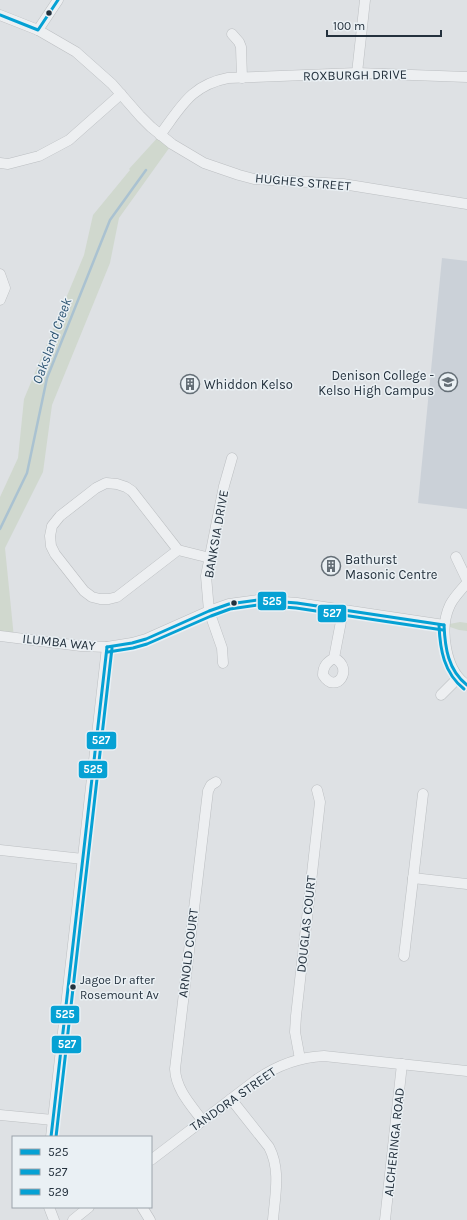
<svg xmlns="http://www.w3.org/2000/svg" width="467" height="1220" viewBox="0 0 467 1220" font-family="Karla,sans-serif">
<rect width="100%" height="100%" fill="#dee1e4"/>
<!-- built -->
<polygon fill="#cbd1d8" points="442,258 467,261 467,509 418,503"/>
<!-- green -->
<g fill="#d0d8ce">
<polygon points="160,135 172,144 119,218 110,263 52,405 43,472 5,548 14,638 0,636 0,497 18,458 24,399 84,255 93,215 130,170 129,169"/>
<polygon points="460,622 467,623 467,631 459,630 444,625"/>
</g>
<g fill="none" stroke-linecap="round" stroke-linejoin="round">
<!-- stream -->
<polyline stroke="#aac2d1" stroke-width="2.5" points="0,529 27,473 47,378 110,220 146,170"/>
<!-- minor casing -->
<g stroke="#bcbfc2" stroke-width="11">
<g id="minor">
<polyline points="0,15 38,30 76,52 112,84 140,116 151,127 172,144 204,163 239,175 254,179 343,184 467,204"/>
<polyline points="38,30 58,0"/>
<polyline points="232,34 239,42 241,47 242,78"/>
<polyline points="357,73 365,0"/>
<path d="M160 135C181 107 191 85 228 78L357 73 467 77"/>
<polyline points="0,163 8,164 39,156 69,140 121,94"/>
<polyline points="0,274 5,288 0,300"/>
<polyline points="178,550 117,597 109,599 100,599 92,597 84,591 55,554 51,546 50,536 52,526 60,516 96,488 106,483 117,484 126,487 132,491 178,550 210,558"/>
<polyline points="456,557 467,580"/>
<path d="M467 583C461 590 454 597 450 605 439 628 445 671 467 685"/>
<polyline points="0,636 81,646 107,647 132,643 146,639 209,611 229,604 258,600 297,603 444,625"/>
<path d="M334 658C327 662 323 666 323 675 336 696 355 668 334 658L343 611"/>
<polyline points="223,663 222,648 209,611 206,576 224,486 232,458"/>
<polyline points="441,695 458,678"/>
<polyline points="0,850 83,859"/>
<polyline points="413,878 467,884"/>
<polyline points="404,956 423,794"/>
<polyline points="300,1059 295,1032 296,1016 320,802 317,790"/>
<path d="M231 1099 269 1147C281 1170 275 1195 273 1220"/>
<polyline points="0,1115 53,1120"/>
<path d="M202 1120C190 1104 176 1089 175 1069L208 791 211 785 216 782"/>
<polyline points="51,1137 107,647"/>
<path d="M151 1160 256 1080C276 1066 299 1057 324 1056L467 1071"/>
<polyline points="49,1207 54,1220"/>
<polyline points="142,1207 150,1220"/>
<polyline points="73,1220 89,1207"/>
<polyline points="385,1220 402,1064"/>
</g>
</g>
<!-- minor -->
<use href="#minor" stroke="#edeff1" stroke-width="10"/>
<!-- bus-1 casing -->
<g stroke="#eaf0f4" stroke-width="6">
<g id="bus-1">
<path d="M444 625C445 648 448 670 467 685"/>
<polyline points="107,647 132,643 146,639 209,611 229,604 258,600 297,603 444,625"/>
<polyline points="51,1137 107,647"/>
</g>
</g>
<!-- bus-2 casing -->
<g stroke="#eaf0f4" stroke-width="6">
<g id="bus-2">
<path d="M439 625C440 650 444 673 464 689"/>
<polyline points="108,652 133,648 147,644 211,616 230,609 258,605 296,608 443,630"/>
<polyline points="56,1137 112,648"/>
</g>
</g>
<!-- bus-3 casing -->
<g stroke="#eaf0f4" stroke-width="6">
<polyline id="bus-3" points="0,15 38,30 58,0"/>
</g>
<!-- bus-1 -->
<use href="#bus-1" stroke="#05a1d4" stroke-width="3"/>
<!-- bus-2 -->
<use href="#bus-2" stroke="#05a1d4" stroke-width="3"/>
<!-- bus-3 -->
<use href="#bus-3" stroke="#05a1d4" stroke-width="3"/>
</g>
<!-- icons -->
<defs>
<g id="school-ring" transform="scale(1)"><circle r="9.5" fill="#eaf0f4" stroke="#656f77" stroke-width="1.5"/><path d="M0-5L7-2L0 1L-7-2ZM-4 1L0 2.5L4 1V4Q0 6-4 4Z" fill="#656f77"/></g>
<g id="building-ring" transform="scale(1)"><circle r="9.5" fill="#eaf0f4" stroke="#656f77" stroke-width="1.5"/><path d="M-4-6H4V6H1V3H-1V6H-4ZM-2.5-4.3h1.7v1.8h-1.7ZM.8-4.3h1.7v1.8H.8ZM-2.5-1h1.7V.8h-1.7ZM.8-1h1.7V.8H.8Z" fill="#656f77"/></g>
</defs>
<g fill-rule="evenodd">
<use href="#school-ring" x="448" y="382"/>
<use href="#building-ring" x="190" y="384"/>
<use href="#building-ring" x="331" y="566"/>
</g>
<!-- markers -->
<g fill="#24313d" stroke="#eaf0f4" stroke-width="1.5">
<circle cx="49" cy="13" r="3.5"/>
<circle cx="234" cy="603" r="3.5"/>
<circle cx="73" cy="987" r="3.5"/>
</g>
<g text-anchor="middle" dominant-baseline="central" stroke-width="3" stroke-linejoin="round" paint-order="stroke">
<!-- bus labels -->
<g font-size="12" fill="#24313d" stroke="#eaf0f4" text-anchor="start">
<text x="80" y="980">Jagoe Dr after<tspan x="80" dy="15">Rosemount Av</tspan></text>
</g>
<!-- street labels -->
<g font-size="13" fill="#24313d" stroke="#eaf0f4">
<text transform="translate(355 75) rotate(-1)">ROXBURGH DRIVE</text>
<text transform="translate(303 182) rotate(5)">HUGHES STREET</text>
<text transform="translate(216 534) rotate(-80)">BANKSIA DRIVE</text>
<text transform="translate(59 642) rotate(6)">ILUMBA WAY</text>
<text transform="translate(306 924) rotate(-84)">DOUGLAS COURT</text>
<text transform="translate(188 953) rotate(-83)">ARNOLD COURT</text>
<text transform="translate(233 1099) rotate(-35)">TANDORA STREET</text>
<text transform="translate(394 1142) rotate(-84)">ALCHERINGA ROAD</text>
</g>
<!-- poi labels -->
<g font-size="13" fill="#24313d" stroke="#eaf0f4" text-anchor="start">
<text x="434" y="375" text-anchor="end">Denison College -<tspan x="434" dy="15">Kelso High Campus</tspan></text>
<text x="204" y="384">Whiddon Kelso</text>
<text x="345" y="559">Bathurst<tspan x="345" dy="15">Masonic Centre</tspan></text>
</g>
<!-- water labels -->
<g font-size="14" font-style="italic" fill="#2d5573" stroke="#eaf0f4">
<text transform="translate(52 341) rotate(-70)">Oaksland Creek</text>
</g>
</g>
<g stroke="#eaf0f4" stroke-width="1.5">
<rect x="257" y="591" width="30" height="20" rx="4" fill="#05a1d4"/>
<rect x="317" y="604" width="30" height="19" rx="4" fill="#05a1d4"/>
<rect x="86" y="731" width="31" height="19" rx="4" fill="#05a1d4"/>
<rect x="78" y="760" width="30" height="19" rx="4" fill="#05a1d4"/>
<rect x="50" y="1005" width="30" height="19" rx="4" fill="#05a1d4"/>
<rect x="51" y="1035" width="31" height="19" rx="4" fill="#05a1d4"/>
</g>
<g font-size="11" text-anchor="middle" font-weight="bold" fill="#fff">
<text x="272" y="605">525</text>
<text x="332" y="617">527</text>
<text x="101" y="744">527</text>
<text x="93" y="773">525</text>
<text x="65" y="1018">525</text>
<text x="67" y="1048">527</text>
</g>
<!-- legend -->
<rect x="12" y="1136" width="140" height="72" fill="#eaf0f4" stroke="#9ba4ab"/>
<rect x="20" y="1149" width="20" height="6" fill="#05a1d4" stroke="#9ba4ab"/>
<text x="48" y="1156" font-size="12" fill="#24313d">525</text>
<rect x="20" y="1169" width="20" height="6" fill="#05a1d4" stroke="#9ba4ab"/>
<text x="48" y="1176" font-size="12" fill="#24313d">527</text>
<rect x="20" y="1189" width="20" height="6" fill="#05a1d4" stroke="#9ba4ab"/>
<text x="48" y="1196" font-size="12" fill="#24313d">529</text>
<!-- scale -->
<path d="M327 30v6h114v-6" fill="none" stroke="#24313d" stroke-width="2"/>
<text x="333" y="30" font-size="12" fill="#24313d" stroke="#eaf0f4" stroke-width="3" paint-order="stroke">100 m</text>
</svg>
